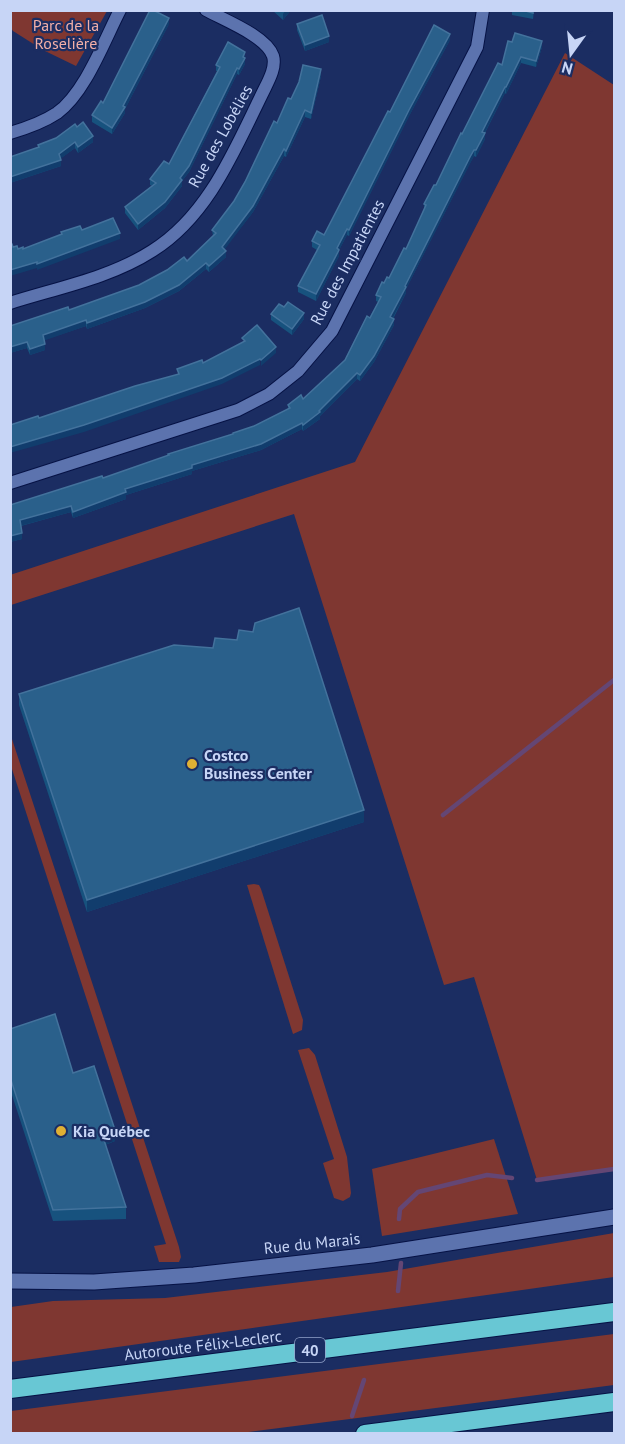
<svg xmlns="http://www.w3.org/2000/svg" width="625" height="1444" viewBox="0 0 625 1444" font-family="'PT Sans',sans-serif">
<rect width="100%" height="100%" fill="#1b2d62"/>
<!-- green -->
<g fill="#7f3731">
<polygon points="10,11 11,10 107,11 76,66 43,50 13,31 11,28"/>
<polygon points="565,53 614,85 614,1169 537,1180 474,977 444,985 294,514 11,605 10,575 355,462"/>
<polygon points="10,733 179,1247 181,1257 179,1262 159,1262 154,1246 166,1244 11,766"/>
<polygon points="254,884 259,885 261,889 303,1020 302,1030 293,1034 247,885"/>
<polygon points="309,1048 315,1055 347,1157 351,1193 350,1197 343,1201 334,1198 323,1163 334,1159 298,1050"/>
<polygon points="494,1139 518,1214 382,1236 372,1169"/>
<polygon points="614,1233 614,1277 11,1362 11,1307 53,1301 165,1298 387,1272"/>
<polygon points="614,1334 614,1385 241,1433 11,1433 11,1411"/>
</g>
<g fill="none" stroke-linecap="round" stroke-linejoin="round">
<!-- stream -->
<g stroke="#644674" stroke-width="4.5">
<polyline points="443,815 614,680"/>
<polyline points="537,1180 614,1169"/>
<polyline points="399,1219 400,1209 418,1192 487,1175 512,1178"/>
<polyline points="398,1291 401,1263"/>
<polyline points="352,1416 364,1380"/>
</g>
<!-- minor casing -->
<g stroke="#061245" stroke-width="14">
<g id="minor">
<path d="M10 133C27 128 42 123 57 113 85 93 104 41 120 10"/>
<path d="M10 303C57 288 110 278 152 251 210 215 236 146 265 88 270 78 276 66 273 56 266 36 224 20 206 10"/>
<polyline points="10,483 238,410 269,394 298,371 332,331 477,47 483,10"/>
</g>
</g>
<!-- tertiary casing -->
<g stroke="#061245" stroke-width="17">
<polyline id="tertiary" points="10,1281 94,1282 194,1275 372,1255 614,1217"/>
</g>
<!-- motorway casing -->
<g stroke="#061245" stroke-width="20">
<g id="motorway">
<polyline points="10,1389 614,1312"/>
<polyline points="365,1434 614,1402"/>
</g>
</g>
<!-- minor -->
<use href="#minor" stroke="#5c73ae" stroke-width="12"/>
<!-- tertiary -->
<use href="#tertiary" stroke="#5c73ae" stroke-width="15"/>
<!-- motorway -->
<use href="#motorway" stroke="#68c7d4" stroke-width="18"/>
</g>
<!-- wall -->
<g fill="#17527e">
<polygon points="272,10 291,10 283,20"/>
<polygon points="512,10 534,10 533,19 512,15"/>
<polygon points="169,24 125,109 125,113 112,134 92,122 92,115"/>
<polygon points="297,24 329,42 305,51 297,30"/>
<polygon points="450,40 409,116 349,236 347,235 339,250 339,256 316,301 298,292 298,286 317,250 312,247 312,241 324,235 390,112"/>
<polygon points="542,47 536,67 521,63 506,94 505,93 485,133 485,139 476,157 474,156 470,163 406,289 406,293 393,319 394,325 374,362 360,381 357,379 320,416 320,419 303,431 302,429 261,450 192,471 192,474 126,495 126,499 73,518 71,512 21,526 22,539 10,542 10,505 103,478 233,434 254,426 288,409 288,405 303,399 345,360 378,302 376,301 376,295 389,278 406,249 424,209 424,204 436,185 462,134 502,65"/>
<polygon points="245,58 245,64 239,75 237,74 189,172 182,181 182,186 165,208 138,230 125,213 125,207 152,186 150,185 150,179 169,164 217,71 216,71 216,65"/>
<polygon points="321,76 311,119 305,117 286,157 284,156 253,212 224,249 226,257 209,272 206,269 179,291 145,308 87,329 86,326 44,340 45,350 30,355 27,348 10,353 69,310 139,285 187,261 213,236 212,230 234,201 277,123 291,99"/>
<polygon points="77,127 93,142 78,153 75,148 61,158 61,166 10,183 10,157 38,148 38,145 56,138"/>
<polygon points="271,314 304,319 292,335 271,320"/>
<polygon points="19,694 364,822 87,912 19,705"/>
<polygon points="10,1029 73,1073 115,1141 105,1145 126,1207 126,1219 53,1221 10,1089"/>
</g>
<!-- shaded-wall -->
<g fill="#113d6d">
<polygon points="286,10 291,10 283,20 283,14"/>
<polygon points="169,18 169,24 125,109 125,113 112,134 112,128"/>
<polygon points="450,34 450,40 409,116 349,236 349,230 409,110"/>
<polygon points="329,36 329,42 305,51 305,45"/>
<polygon points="542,41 542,47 536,67 536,61"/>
<polygon points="245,52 245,64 239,75 239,69"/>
<polygon points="521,57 521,63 506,94 506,87"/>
<polygon points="237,68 237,74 189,172 182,181 182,186 165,208 138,230 138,224 180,178"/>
<polygon points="321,69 321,76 311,119 311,113"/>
<polygon points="505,87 505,93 482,138 482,132"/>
<polygon points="305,110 305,117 286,157 286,151"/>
<polygon points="485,133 485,139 476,157 476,150"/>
<polygon points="93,136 93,142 78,153 78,147"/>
<polygon points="75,142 75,148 59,160 59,154"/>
<polygon points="284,149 284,156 253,212 222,253 222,247"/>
<polygon points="474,150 474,156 406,289 406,293 390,323 390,317 405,286"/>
<polygon points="61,160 61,166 10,183 10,177"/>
<polygon points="347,229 347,235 339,250 339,256 316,301 316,294"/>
<polygon points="120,233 120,239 37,270 37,264"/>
<polygon points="226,251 226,257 209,272 209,266"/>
<polygon points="37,262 37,268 10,276 10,270"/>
<polygon points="206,263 206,269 179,291 145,308 87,329 87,323"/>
<polygon points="304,313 304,319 292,335 292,329"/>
<polygon points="394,319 394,325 374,362 360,381 360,375"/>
<polygon points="86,320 86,326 43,341 43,335"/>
<polygon points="27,342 27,348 10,353 10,347"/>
<polygon points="45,344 45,350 30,355 30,349"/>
<polygon points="276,347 276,353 261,366 261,360"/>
<polygon points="260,359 260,365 222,384 84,432 10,453 10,447"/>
<polygon points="357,373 357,379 320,416 320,419 303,431 303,425"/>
<polygon points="302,423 302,429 261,450 192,471 192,474 126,495 126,499 73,518 73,512 125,489 192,465"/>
<polygon points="71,506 71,512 20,526 20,520"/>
<polygon points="22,533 22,539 10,542 10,536"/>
<polygon points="364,810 364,822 87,912 87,900"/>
<polygon points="115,1130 115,1141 102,1146 102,1134"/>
</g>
<!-- building -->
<g fill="#2a608b" stroke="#43729c" stroke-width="1.5">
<polygon points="150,10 153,10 169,18 123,106 125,107 112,128 92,115 101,101 103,103"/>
<polygon points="522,10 533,10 533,13"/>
<polygon points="322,15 329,36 305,45 297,24"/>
<polygon points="434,25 450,34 409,110 349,230 347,229 337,248 339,250 316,294 298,286 320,245 312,241 317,231 324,235 388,111 390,112"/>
<polygon points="515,33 542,41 536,61 521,57 506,87 505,87 482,132 485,133 476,150 474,150 470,157 405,286 406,287 390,317 394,319 374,356 360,375 357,373 319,411 320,412 303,425 302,423 261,444 192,465 192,468 125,489 126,492 73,512 71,506 20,520 22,533 10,536 10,505 102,476 103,478 169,455 168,454 233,434 233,433 254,426 290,408 288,405 301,395 303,399 345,360 367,316 370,318 381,297 376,295 382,282 384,283 387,277 389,278 404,248 406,249 426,205 424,204 434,185 436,185 461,133 462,134 498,63 502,65 508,41 512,42"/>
<polygon points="228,42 245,52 243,57 245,58 239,69 237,68 189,166 180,178 182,180 165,202 138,224 125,207 156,183 150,179 164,161 169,164 220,67 216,65"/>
<polygon points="303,65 321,69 311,113 305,110 286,151 284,149 253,206 222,247 226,251 209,266 206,263 179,285 145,302 87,323 86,320 43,335 45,344 30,349 27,342 10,347 10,326 68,307 69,310 139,285 167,270 184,257 187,261 216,233 212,230 234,201 245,182 274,121 277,123 288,98 291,99 299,82"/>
<polygon points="83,122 93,136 78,147 75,142 59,154 61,160 10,177 10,157 39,147 38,145 56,138 75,124 77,127"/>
<polygon points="113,218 120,233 37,264 37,262 10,270 10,244 12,244 13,247 17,246 18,249 23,247 23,249 62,234 61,232 80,226 82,230"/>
<polygon points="288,302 304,313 292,329 271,314 279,304 284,307"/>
<polygon points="257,325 276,347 261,360 260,359 222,378 84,425 10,447 10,425 38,416 39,418 135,386 179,374 177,369 202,360 203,363 245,341 242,338"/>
<polygon points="299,608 364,810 87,900 19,694 174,645 213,648 215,638 237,640 239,630 253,632 255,623"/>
<polygon points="55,1014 73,1073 94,1066 115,1130 102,1134 126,1207 53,1210 10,1077 10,1029"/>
</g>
<!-- markers -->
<g fill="#dfb034" stroke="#1b2d62" stroke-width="2">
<circle cx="192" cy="764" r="6"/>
<circle cx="61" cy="1131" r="6"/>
</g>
<g text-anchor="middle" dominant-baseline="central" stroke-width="4.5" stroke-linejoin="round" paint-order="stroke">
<!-- shield labels -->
<rect fill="#1b2d62" stroke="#93a3ca" stroke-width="1.5" x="295" y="1338" width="30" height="24" rx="4.5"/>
<g font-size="15" font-weight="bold" fill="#c7d5f6">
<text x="310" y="1350">40</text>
</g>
<!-- park labels -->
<g font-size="16" fill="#f2afa7" stroke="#1b2d62">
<text x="66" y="25">Parc de la<tspan x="66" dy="18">Roselière</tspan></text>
</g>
<!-- street labels -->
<g font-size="16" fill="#c7d5f6" stroke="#1b2d62">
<text transform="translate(220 136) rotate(-61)">Rue des Lobélies</text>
<text transform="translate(347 262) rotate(-62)">Rue des Impatientes</text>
<text transform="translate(312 1243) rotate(-6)">Rue du Marais</text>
<text transform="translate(203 1345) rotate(-7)">Autoroute Félix-Leclerc</text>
</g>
<!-- poi labels -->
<g font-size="16" font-weight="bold" fill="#c7d5f6" stroke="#1b2d62" text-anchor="start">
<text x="204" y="755">Costco<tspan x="204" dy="18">Business Center</tspan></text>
<text x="73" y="1131">Kia Québec</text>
</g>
</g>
<!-- border -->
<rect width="625" height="1444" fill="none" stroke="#c7d5f6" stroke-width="24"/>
<!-- north arrow -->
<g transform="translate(571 54) rotate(195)" stroke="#1b2d62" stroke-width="4.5" paint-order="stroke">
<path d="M0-4.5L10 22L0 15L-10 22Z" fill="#c7d5f6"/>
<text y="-9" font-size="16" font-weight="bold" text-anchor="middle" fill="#c7d5f6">N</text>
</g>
</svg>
